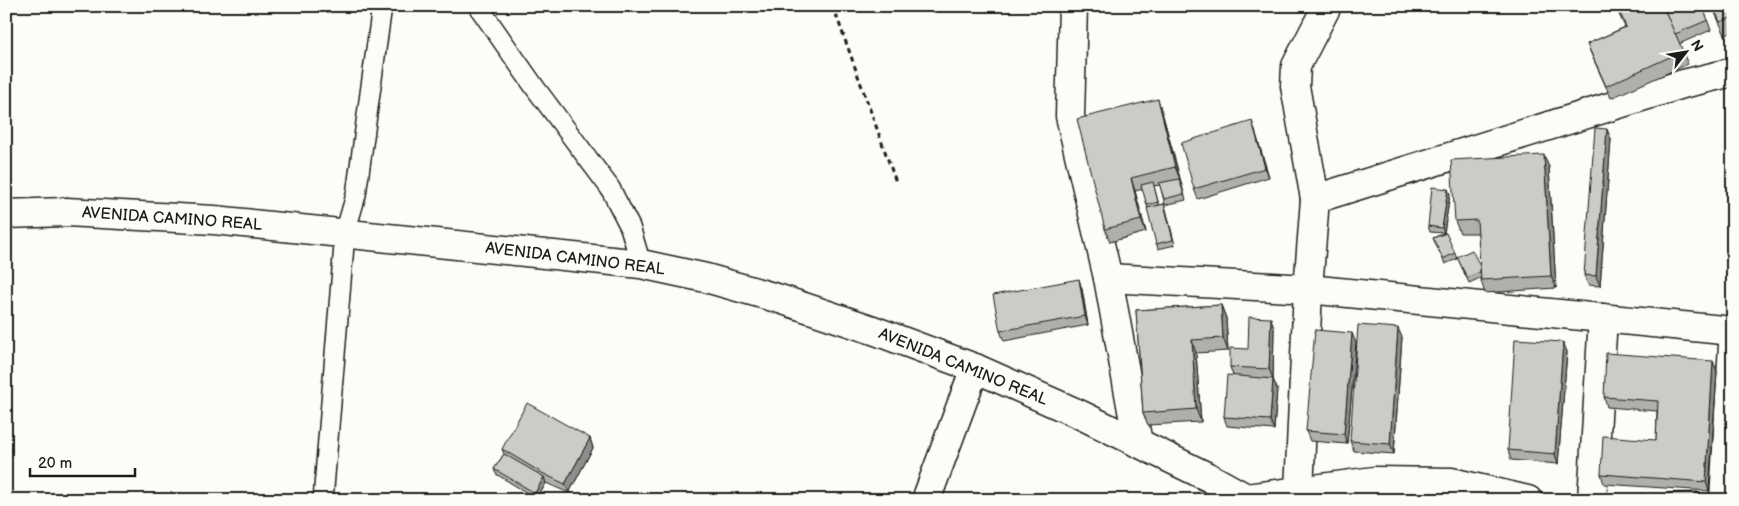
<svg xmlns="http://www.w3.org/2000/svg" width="1739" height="506" viewBox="0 0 1739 506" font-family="'Balsamiq Sans',sans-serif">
<rect width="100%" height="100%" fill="#fdfcf7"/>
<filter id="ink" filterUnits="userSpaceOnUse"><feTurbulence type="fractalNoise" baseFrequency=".02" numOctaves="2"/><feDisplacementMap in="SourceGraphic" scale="10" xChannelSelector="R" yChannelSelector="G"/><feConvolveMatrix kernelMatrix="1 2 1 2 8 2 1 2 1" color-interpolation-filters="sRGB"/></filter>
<g filter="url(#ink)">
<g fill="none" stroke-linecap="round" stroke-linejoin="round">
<!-- service casing -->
<g stroke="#1c1c1c" stroke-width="22">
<g id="service">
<polyline points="478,6 536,89 610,188 630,227 641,264"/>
<polyline points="323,500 345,233 356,195 382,6"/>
</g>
</g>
<!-- minor casing -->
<g stroke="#1c1c1c" stroke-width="31">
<g id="minor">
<polyline points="1073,6 1070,116 1108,278 1138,443"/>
<polyline points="1315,199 1683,84 1733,72"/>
<polyline points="1108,278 1308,289 1733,331"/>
<polyline points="1299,491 1308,289 1315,199 1295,86 1296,66 1327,6"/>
<polyline points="1246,498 1374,481 1452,482 1528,500"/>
<polyline points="926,500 975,368"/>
<polyline points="1592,500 1603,318"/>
<polyline points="1724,500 1733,344"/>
</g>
</g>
<!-- tertiary casing -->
<g stroke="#1c1c1c" stroke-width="31">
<polyline id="tertiary" points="6,214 66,212 214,220 641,264 706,278 780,299 873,330 975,368 1081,415 1210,478 1250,500"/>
</g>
<!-- path -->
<polyline stroke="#1c1c1c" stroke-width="3" stroke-dasharray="5 4" stroke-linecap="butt" points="833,6 896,182"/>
<!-- service -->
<use href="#service" stroke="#fdfcf7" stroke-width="19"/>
<!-- minor -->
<use href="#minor" stroke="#fdfcf7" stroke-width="28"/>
<!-- tertiary -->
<use href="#tertiary" stroke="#fdfcf7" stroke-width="28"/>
</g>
<!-- wall -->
<g fill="#afafac" stroke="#1c1c1c">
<polygon points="1615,6 1702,6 1711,30 1679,44 1688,64 1611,98 1592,56 1587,44 1625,27"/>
<polygon points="1712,6 1733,6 1733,32 1725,35"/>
<polygon points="1162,112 1186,200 1165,205 1160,185 1154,186 1159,205 1164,204 1166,209 1175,245 1158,249 1143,189 1135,191 1146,232 1110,242 1105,229"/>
<polygon points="1255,131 1269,177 1198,199 1194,189"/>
<polygon points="1611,139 1600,286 1588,285 1584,275"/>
<polygon points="1549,167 1556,288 1485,293 1480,278 1469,283 1457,257 1480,266 1478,233 1460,233 1455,221"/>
<polygon points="1450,194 1444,233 1455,253 1457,259 1445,264 1433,238 1444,233 1430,232 1428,226"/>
<polygon points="1082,289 1088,325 1004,341 1000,331"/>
<polygon points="1221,305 1226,318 1228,351 1196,353 1201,422 1148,425 1143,413 1136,310"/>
<polygon points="1274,328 1273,379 1277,389 1274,430 1227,426 1224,417 1233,376 1230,367 1248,349"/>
<polygon points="1402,337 1394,454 1354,451 1350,441"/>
<polygon points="1563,342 1567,352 1558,464 1511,460 1508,450"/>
<polygon points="1356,343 1347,444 1310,441 1306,431"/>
<polygon points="1717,371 1709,491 1604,484 1601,474 1656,440 1657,411 1607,407 1604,397"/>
<polygon points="590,438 593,448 569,493 546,483 537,499 496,474 494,469 504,454 502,449"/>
</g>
<!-- shaded-wall -->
<g fill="#8f8e8c" stroke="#1c1c1c">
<polygon points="1158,99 1162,112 1180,179 1175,167"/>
<polygon points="1252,121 1255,131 1269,177 1265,168"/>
<polygon points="1607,129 1611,139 1600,286 1596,276"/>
<polygon points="1544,155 1549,167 1556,288 1551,276"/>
<polygon points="1131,178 1135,191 1146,232 1141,220"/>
<polygon points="1448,189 1450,194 1444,233 1442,228"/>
<polygon points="1079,279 1082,289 1088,325 1085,316"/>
<polygon points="1221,305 1226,318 1228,351 1223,338"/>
<polygon points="1271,318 1274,328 1273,379 1269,369"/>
<polygon points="1398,328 1402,337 1394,454 1390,444"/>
<polygon points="1352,333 1356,343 1347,444 1344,434"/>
<polygon points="1192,340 1196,353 1201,422 1196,409"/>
<polygon points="1563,342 1567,352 1558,464 1555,454"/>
<polygon points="1713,361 1717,371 1709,491 1706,482"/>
<polygon points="1273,379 1277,389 1274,430 1270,420"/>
<polygon points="590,438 593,448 569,493 565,484"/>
<polygon points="544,477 546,483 537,499 535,493"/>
</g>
<!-- building -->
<g fill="#cccbc8" stroke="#1c1c1c">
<polygon points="1617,6 1663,6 1683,51 1606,86 1587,44 1626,27"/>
<polygon points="1663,6 1702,6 1708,20 1675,34"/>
<polygon points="1713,6 1733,6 1733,17 1720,22"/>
<polygon points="1158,99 1175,167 1131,178 1141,220 1105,229 1077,119"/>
<polygon points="1252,121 1265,168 1194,189 1181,143"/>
<polygon points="1595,128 1607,129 1596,276 1584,275"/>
<polygon points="1544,155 1551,276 1481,280 1477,220 1455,221 1451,160"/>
<polygon points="1179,179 1184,194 1164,199 1159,183"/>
<polygon points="1153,182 1158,202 1147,205 1141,185"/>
<polygon points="1432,187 1448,189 1442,228 1428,226"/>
<polygon points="1164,204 1173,240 1156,244 1147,208"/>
<polygon points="1446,233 1455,253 1443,259 1433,238"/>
<polygon points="1472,250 1480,266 1480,272 1467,278 1457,257"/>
<polygon points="1079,279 1085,316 1000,331 993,295"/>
<polygon points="1221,305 1223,338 1192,340 1196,409 1143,413 1136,310"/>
<polygon points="1249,317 1271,318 1269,369 1230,367 1230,348 1248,349"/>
<polygon points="1358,325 1398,328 1390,444 1350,441"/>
<polygon points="1315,330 1352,333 1344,434 1306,431"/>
<polygon points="1515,339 1563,342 1555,454 1508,450"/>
<polygon points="1606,353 1713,361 1706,482 1601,474 1603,436 1656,440 1658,401 1604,397"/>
<polygon points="1227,375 1273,379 1270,420 1224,417"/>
<polygon points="527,403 590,438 565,484 542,473 502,449"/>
<polygon points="504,454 544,477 535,493 494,469"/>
<polygon points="1698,492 1698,500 1669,500 1668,493"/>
</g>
</g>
<g text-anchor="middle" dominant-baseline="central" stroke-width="4" stroke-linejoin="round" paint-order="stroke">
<!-- street labels -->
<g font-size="16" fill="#1c1c1c" stroke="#fdfcf7">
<text transform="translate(172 219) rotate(4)">AVENIDA CAMINO REAL</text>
<text transform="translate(575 259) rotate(7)">AVENIDA CAMINO REAL</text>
<text transform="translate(963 367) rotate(22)">AVENIDA CAMINO REAL</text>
</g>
</g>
<!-- margin -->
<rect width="1739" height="506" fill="none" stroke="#fdfcf7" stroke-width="25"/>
<rect x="12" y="12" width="1714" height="481" fill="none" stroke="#1c1c1c" stroke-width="2" filter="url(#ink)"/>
<!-- north arrow -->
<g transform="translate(1686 52) rotate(59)" stroke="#fdfcf7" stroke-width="4" paint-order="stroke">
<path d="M0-4L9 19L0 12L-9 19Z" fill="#1c1c1c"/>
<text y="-8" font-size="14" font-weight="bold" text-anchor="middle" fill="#1c1c1c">N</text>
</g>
<!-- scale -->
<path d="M30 468v8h105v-8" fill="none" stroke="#1c1c1c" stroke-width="2.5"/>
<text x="38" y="468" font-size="15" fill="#1c1c1c" stroke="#fdfcf7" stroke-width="4" paint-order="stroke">20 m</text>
</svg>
